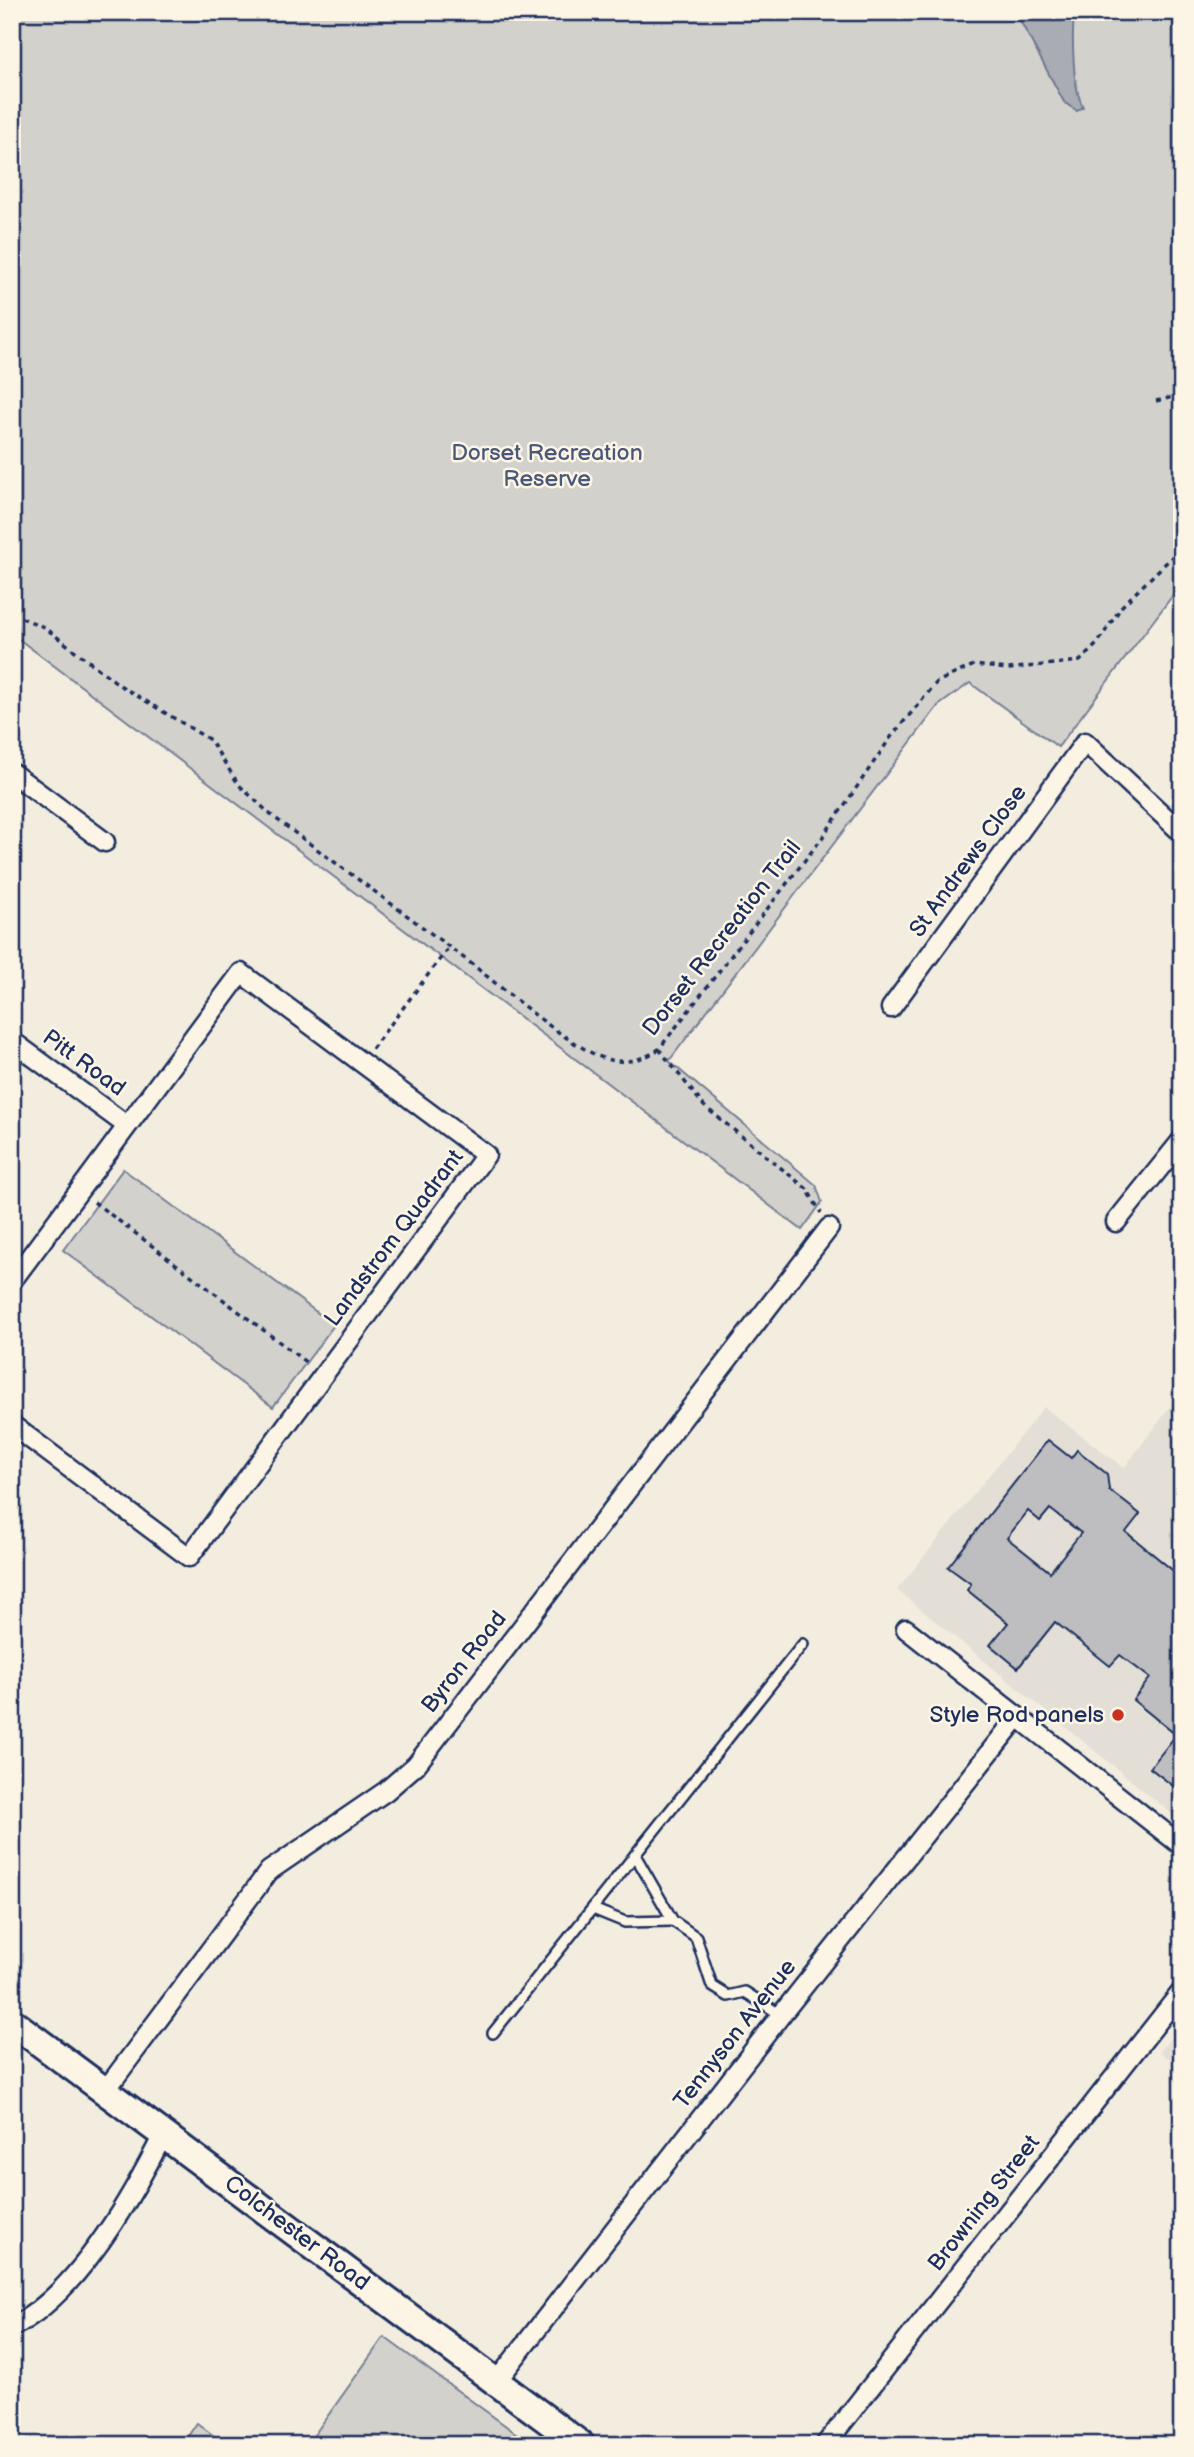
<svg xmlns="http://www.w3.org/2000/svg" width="1194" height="2457" viewBox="0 0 1194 2457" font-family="'Balsamiq Sans',sans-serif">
<rect width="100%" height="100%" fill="#f3ede0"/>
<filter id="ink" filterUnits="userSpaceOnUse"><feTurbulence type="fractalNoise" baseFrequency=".0143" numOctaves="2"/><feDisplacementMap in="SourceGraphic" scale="14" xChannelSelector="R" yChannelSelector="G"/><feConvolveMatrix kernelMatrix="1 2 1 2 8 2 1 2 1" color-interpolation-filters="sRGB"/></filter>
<g filter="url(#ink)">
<!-- built -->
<g fill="#e3dfd6">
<polygon points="1182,1391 1182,1822 897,1590 1044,1407 1124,1468"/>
<polygon points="1182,2023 1182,2068 1160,2052"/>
</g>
<!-- green -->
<g fill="#d3d1cc" stroke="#778095" stroke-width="2">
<polygon points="12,12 1182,12 1182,583 1058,747 970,683 938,706 669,1061 816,1185 822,1202 802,1230 12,634"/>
<polygon points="123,1169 334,1325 273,1407 63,1250"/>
<polygon points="384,2337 532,2445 307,2445"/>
<polygon points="197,2423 226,2445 182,2445"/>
</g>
<!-- water -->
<path fill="#a9acb3" stroke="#707a91" stroke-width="2" d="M1074 12C1072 37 1072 86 1083 107L1077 111 1064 102 1016 13Z"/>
<!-- building -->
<path fill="#bebec0" stroke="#1b2f5e" stroke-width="2" fill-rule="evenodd" d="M1048 1440 1071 1458 1077 1450 1107 1474 1109 1490 1140 1514 1126 1532 1182 1578V1793L1150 1768 1176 1735 1133 1700 1150 1678 1120 1655 1110 1666 1055 1622 1018 1668 990 1645 1008 1623 967 1590 971 1584 948 1567ZM1050 1509 1081 1533 1050 1572 1007 1538 1028 1511 1040 1521Z"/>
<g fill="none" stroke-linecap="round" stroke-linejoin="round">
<!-- lane casing -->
<g stroke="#1b2f5e" stroke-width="14">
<g id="lane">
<polyline points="635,1855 673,1921 696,1937 712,1986 728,1996 745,1992 781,2015"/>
<polyline points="593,1909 625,1922 673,1921"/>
<polyline points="493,2033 803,1644"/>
</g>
</g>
<!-- street casing -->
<g stroke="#1b2f5e" stroke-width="23">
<g id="street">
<polyline points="12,773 105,842"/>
<polyline points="891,1008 1085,742 1182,833"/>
<polyline points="12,1041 126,1125"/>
<polyline points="1116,1222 1182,1140"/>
<polyline points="12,1281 241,973 486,1155 189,1557 12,1425"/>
<polyline points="906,1629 1182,1846"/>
<polyline points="105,2091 269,1871 386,1791 416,1765 829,1228"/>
<path d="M12 2327C77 2295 132 2197 164 2133"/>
<polyline points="496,2382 781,2015 1017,1718"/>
<polyline points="825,2445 1182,1991"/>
</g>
</g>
<!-- secondary casing -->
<g stroke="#1b2f5e" stroke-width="32">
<polyline id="secondary" points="12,2022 581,2445"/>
</g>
<!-- path -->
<g stroke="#1b2f5e" stroke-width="3.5" stroke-dasharray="5 5" stroke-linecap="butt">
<polyline points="1156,401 1182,395"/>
<path d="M12 614 44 627 121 686 210 740 239 785 271 815C338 865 406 914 473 965 507 992 565 1043 603 1058 622 1065 644 1060 659 1049L822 838 891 737 937 682 974 665 1008 669 1080 661 1097 644 1122 606 1182 547"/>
<polyline points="372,1049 449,947"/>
<polyline points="659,1049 704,1106 807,1189 821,1213"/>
<polyline points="94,1202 307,1363"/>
</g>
<!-- lane -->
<use href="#lane" stroke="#fcf5e5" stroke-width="9"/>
<!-- street -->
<use href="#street" stroke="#fcf5e5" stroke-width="18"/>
<!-- secondary -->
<use href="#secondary" stroke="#fcf5e5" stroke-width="26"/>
</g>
</g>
<!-- markers -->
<circle fill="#c8321e" stroke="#fcf5e5" stroke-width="2.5" cx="1118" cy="1715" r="7"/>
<g text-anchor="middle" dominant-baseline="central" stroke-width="5" stroke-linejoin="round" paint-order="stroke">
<!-- park labels -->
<g font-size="23" fill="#49587a" stroke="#fcf5e5">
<text x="547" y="453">Dorset Recreation<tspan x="547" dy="26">Reserve</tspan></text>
</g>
<!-- street labels -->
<g font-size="23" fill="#1b2f5e" stroke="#fcf5e5">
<text transform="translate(968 861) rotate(-54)">St Andrews Close</text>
<text transform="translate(722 938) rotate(-52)">Dorset Recreation Trail</text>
<text transform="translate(84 1063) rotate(36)">Pitt Road</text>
<text transform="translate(394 1238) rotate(-53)">Landstrom Quadrant</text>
<text transform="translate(464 1662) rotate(-52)">Byron Road</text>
<text transform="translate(735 2034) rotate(-52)">Tennyson Avenue</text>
<text transform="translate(984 2203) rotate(-52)">Browning Street</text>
<text transform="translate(297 2233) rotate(37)">Colchester Road</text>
</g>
<!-- poi labels -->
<g font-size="23" fill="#1b2f5e" stroke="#fcf5e5" text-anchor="end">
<text x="1104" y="1715">Style Rod panels</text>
</g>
</g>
<!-- margin -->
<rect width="1194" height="2457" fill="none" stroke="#fcf5e5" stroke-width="42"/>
<rect x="21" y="21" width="1152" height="2415" fill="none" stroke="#1b2f5e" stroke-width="2.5" filter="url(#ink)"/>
</svg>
